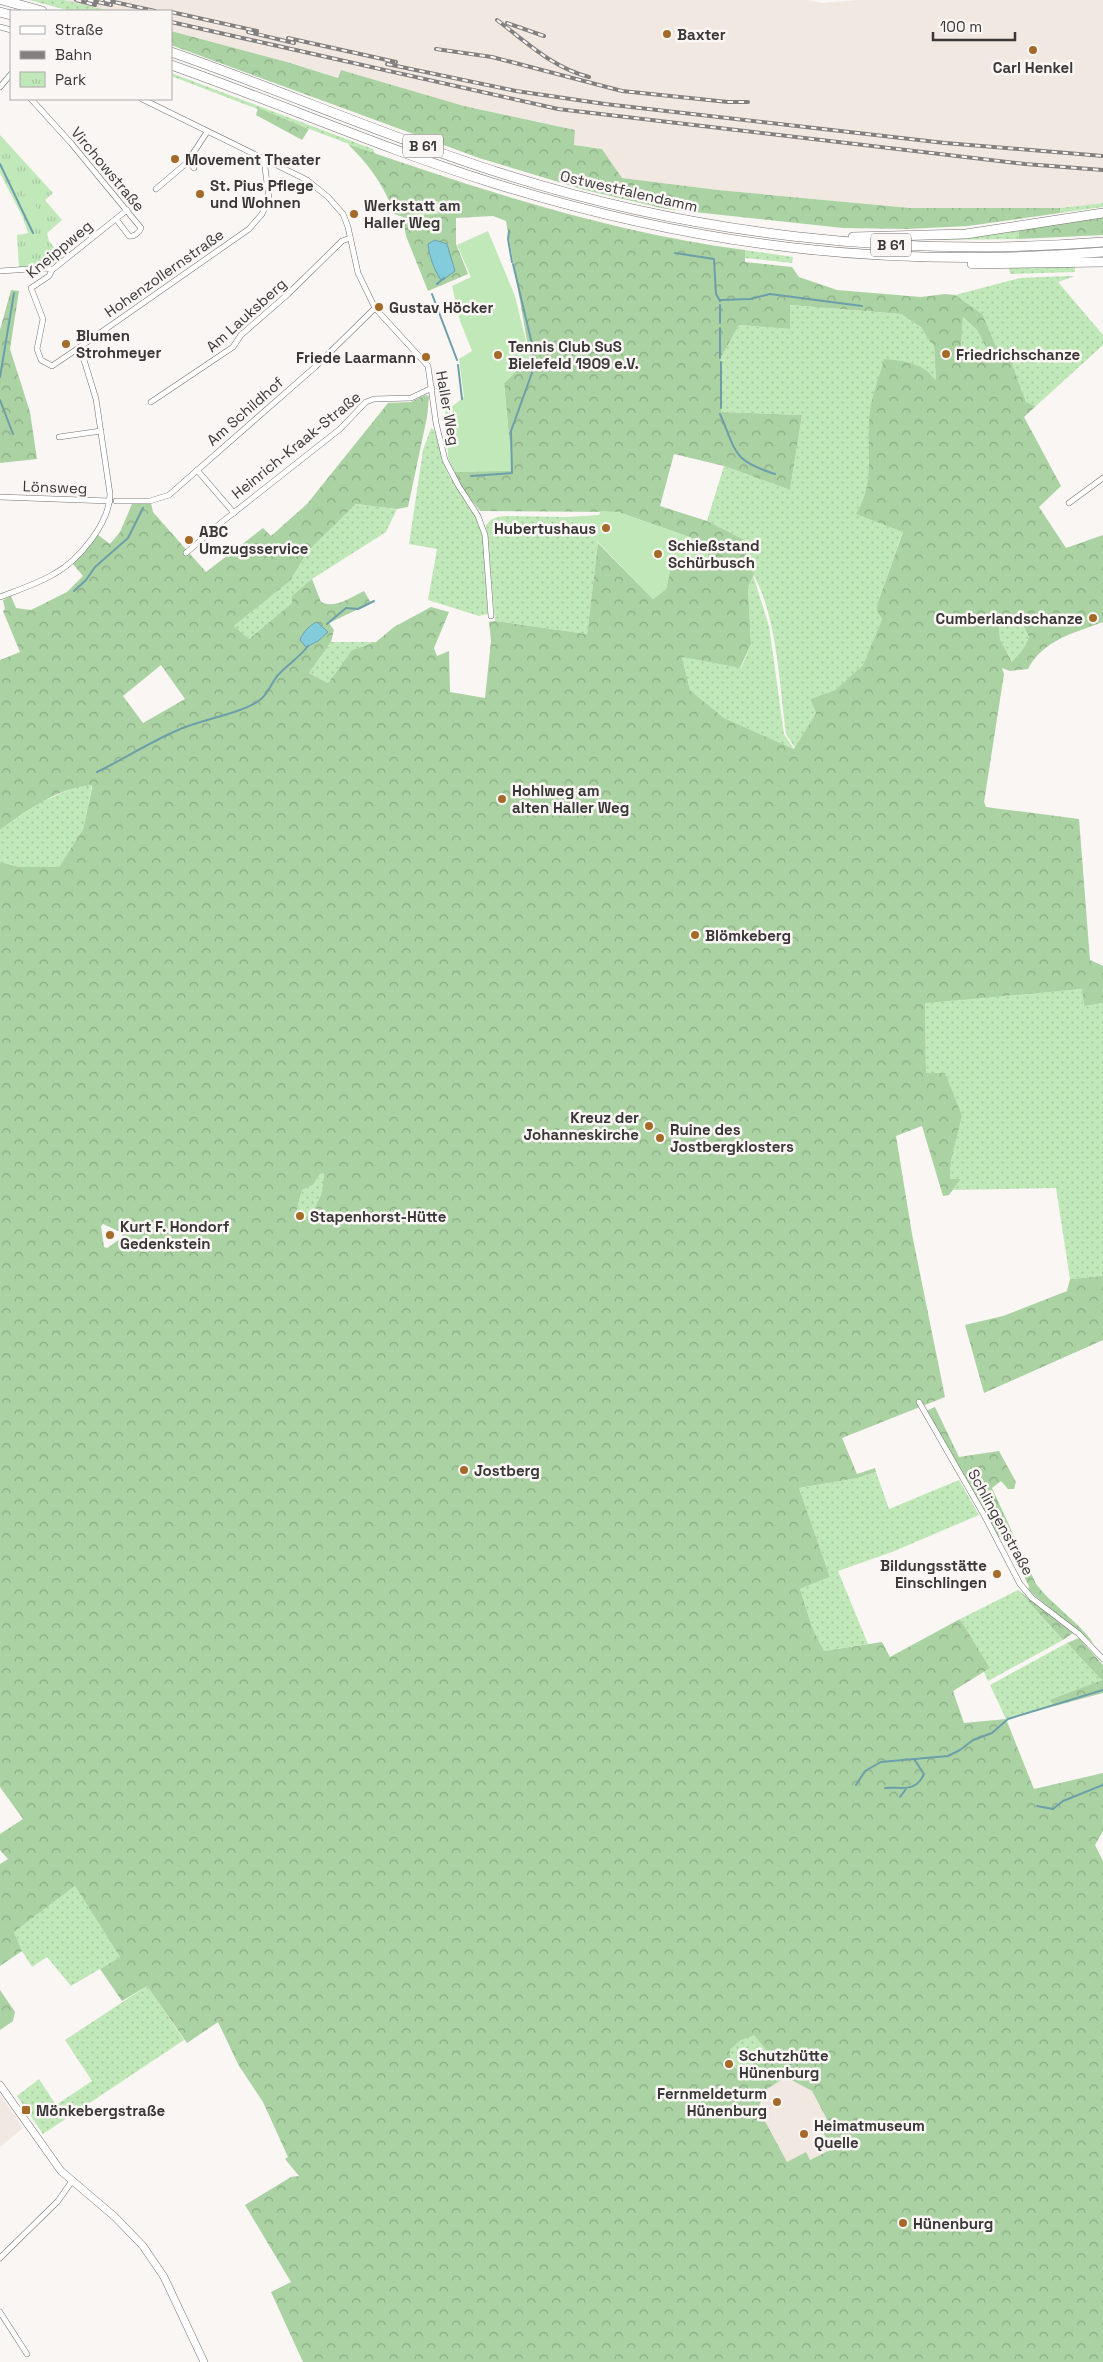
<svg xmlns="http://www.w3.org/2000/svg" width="1103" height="2362" viewBox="0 0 1103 2362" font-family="'Space Grotesk',sans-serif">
<defs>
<pattern id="grass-dots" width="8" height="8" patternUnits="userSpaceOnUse" patternTransform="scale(1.25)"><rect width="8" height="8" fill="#c1e8b9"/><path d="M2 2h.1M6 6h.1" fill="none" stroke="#a7c8a0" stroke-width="1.8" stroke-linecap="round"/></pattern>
<pattern id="forest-crowns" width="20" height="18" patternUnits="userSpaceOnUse" patternTransform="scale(1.25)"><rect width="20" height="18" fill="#abd2a3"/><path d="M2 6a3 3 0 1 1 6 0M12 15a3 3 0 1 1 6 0" fill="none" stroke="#8cab86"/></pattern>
<pattern id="park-tufts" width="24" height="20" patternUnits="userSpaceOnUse" patternTransform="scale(1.25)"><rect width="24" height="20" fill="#c1e8b9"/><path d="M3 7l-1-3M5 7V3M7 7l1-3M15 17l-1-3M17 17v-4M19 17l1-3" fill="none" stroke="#a7c8a0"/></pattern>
</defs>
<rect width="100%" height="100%" fill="#f9f6f4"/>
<!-- built -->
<g fill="#f2e8e2">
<polygon points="64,0 808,0 822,3 858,0 1103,0 1103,203 1060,208 910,208 718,190 622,178 602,149 574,145 575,130 464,106 341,70 339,78 287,62 171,31 171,11 111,11"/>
<polygon points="786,2077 812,2091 830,2125 832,2149 810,2160 787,2162 758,2108 767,2089"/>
<polygon points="0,2094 23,2128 0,2147"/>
</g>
<!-- grass -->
<g fill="url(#grass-dots)">
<polygon points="29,0 64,0 111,11 71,11"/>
<polygon points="171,73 373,149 375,154 171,76"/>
<polygon points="1103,203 1103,207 1060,213 1060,208"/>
<polygon points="1018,229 1019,239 934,240"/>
<polygon points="745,250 793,257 792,263 745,258"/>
<polygon points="1075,267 1075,272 1010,274 1009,268"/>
<polygon points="1068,276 1075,276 1058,282 1103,335 1103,345 1036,406 1026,402 1010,358 996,346 982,315 955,295 1020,278"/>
<path d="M789 305 901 314 923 329 930 342 934 345 936 381 870 414V470L865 499 903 531 877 605V611L882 619 863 665 835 690 810 699 816 713 795 748 786 734C779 684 777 602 745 562L751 543 707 521 724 466 790 490 802 415 721 412 720 359 739 325 790 329Z"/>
<polygon points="963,317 977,330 990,355 968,356 961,348"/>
<polygon points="431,428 435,431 448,474 476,518 483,536 488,614 479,616 428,600 437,549 409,544 423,450"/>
<polygon points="356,504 397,509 386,532 312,579 292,603 249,639 234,626 290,581 308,551"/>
<polygon points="502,516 566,517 596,540 598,543 587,634 495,621 486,525 492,519"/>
<polygon points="753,575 769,626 784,734 794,749 724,718 690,690 682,657 741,668 751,644 748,586"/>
<path d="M1007 614 1019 618 1029 638C1025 650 1019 652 1013 663L1000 639 998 618Z"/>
<polygon points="331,642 376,642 352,650 328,683 309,673"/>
<polygon points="80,785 92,785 83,829 59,867 20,867 0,862 0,830 39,803"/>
<polygon points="1082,989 1084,1006 1103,1003 1103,1276 1070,1279 1056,1188 953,1190 961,1179 950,1179 951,1161 962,1116 953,1098 926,1073 925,1002"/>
<polygon points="324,1173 322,1192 311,1217 305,1220 295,1217 302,1190 313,1185 320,1174"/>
<polygon points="876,1472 889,1509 959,1480 979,1515 892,1552 838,1571 868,1644 824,1651 812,1627 800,1589 830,1577 799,1488 858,1478"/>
<polygon points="1018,1590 1063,1640 988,1681 984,1672 990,1668 960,1619"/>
<polygon points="1067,1643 1103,1680 1049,1700 1055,1706 1006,1719 990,1685"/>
<polygon points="75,1886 120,1957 71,1986 47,1957 32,1967 22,1951 14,1932"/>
<polygon points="147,1986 184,2040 43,2134 17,2096 39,2079 56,2105 92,2081 65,2040"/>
<path d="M754 2034 771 2056 754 2062 747 2073H741C733 2066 729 2061 730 2050L741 2040Z"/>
</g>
<!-- forest -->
<g fill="url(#forest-crowns)" fill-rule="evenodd">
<polygon points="171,31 287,62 338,78 341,70 464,106 575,130 574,145 602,149 622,178 718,190 910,208 1060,208 1060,213 968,226 907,229 843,228 666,209 585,190 479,158 171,45"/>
<polygon points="258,108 309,129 302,140 256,115"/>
<path d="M348 144C478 189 608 232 745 250V262L792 267 799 277 837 290 921 297 945 294 955 295 982 314 996 346 1010 358 1026 402 1036 406 1024 417 1061 486 1039 507 1066 548 1103 535V622C1074 633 1043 640 1028 669L1010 671 1002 668 1004 674 984 802 986 807 1079 819 1090 960 1103 966V1003L1084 1006 1082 989 925 1003 926 1073H945L962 1116 951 1161 950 1179H961L949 1195 943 1196 922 1126 896 1136 912 1234 945 1397 842 1438 857 1474 875 1468 876 1472 858 1478 799 1488 830 1577 800 1589 812 1627 824 1651 882 1642 890 1657 960 1619 990 1668 953 1691 964 1723 1006 1719 1034 1789 1103 1773V1831L1095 1845 1103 1861V2362H303L271 2292 291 2282 245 2205 291 2177 299 2176 285 2159 288 2157 263 2102 239 2066 218 2022 187 2043 147 1986 122 2001 100 1969 120 1957 75 1886 14 1932 22 1951 0 1966V1864L8 1859 0 1850V1834L23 1819 0 1787V862L20 867H59L83 829 92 788V785C59 787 26 811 0 830V660L20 652 3 611 5 609 3 600 11 596 16 608 31 610 67 592 83 576 72 563 97 534 110 544 120 532 132 504 151 503 153 512 206 572 263 528 271 536 307 504 388 403 411 402 425 395 429 396 427 417 408 507 397 509 356 504 308 551 290 581 234 626 249 639 292 603V596L312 579 321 602C336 609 351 597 364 591L371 603 329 623 334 630 331 642 309 673 328 683 352 650 376 642 394 627 431 607 449 612 434 648 437 656 449 651 450 692 485 698 491 641 489 622 495 621 587 634 598 543 653 599 666 589 673 557 709 544 618 512 480 511 468 496 453 472 512 470 504 383 530 358 506 221 493 216 456 218V244L468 274 428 291 406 236 403 217 394 214C385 186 369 165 348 144ZM790 305 901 314 922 328 930 342 934 345 936 380C932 377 929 372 924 369 913 362 898 360 884 359 880 376 872 394 870 412 865 448 877 480 856 514L903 532 877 605V611L882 619 863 665 835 690 810 699 816 713 794 749 724 718 690 690 682 657 740 668 751 644 748 587 754 574 745 562 751 543 707 521 660 506 674 454 724 466 790 490 802 415 721 412 720 359 739 325 790 329ZM963 317 977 330 990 355 968 356 961 348ZM1007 614 1019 618 1029 637C1025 649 1019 654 1012 662L1000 639 998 618ZM161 665 185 699 143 723 123 696ZM324 1173 322 1192 311 1217 305 1220 295 1217 302 1190 313 1185 320 1174ZM103 1224 118 1231 122 1229 125 1232 120 1239 107 1248 104 1247 101 1226ZM754 2035 771 2056 754 2062 747 2073H741C733 2066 729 2061 730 2050L741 2040ZM786 2077 812 2091 830 2125 823 2132 832 2149 810 2160 806 2152 787 2162 758 2108 767 2089Z"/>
<polygon points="1103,216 1103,235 1019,239 1018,229"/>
<polygon points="11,290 19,291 10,349 30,412 37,459 0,463 0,330"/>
<polygon points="1103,1276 1103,1340 984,1393 965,1325 1003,1316 1067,1291 1070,1279"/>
<path d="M935 1407 959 1457 999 1451 1016 1482 1014 1489H1008L1001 1481 992 1488 1036 1584C1053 1606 1078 1621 1094 1644L1028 1590 1029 1586 1003 1536 998 1537 926 1411Z"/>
<polygon points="1018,1590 1073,1633 1063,1640"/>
<polygon points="1079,1638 1103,1665 1103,1693 1055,1706 1049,1700 1102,1680 1067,1643"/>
<polygon points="0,1990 15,2012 13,2021 0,2030"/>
</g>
<!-- park -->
<path fill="url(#park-tufts)" d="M0 135 53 193 45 200 62 220 47 233 49 241 63 259C51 268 33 267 19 268L17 235 28 233 23 218 0 173Z"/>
<!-- pitch -->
<g fill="#c1e8b9">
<polygon points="30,184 37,209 29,211 22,186"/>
<polygon points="438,201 439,214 415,216 413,203"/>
<polygon points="488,231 515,296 530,358 504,383 512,471 453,472 448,457 445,412 464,397 459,359 472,351 460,321 452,286 471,277 457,245"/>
<polygon points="601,511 618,512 709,544 707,563 673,557 666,589 653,599 596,540 566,517 599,515"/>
</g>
<!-- water -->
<g fill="#82ccdc" stroke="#6c9faa">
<path d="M435 240 447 244 455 271 443 280 440 279C434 269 429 256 428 244Z"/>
<path d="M317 622 328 632 318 641 306 647 300 640C302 633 311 624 317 622Z"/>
</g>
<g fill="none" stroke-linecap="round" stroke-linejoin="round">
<!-- stream -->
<g stroke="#6c9faa" stroke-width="2">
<polyline points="0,164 33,233"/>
<polyline points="509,231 508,239 512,262"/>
<polyline points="675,253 714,259 716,294 720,301"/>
<polyline points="513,264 532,344 554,348"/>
<polyline points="437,284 444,278"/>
<polyline points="432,294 457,360"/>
<polyline points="720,300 750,299 770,294 862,306"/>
<polyline points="720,323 720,305"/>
<polyline points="720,328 720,358"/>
<polyline points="533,345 533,367"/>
<polyline points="458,365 462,399"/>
<polyline points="0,377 14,293"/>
<polyline points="0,400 13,434"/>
<polyline points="721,408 721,362"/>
<path d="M720 414C737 453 732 460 775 474"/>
<polyline points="471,476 512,473 511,431 533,370"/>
<polyline points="74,591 86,580 95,567 128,538 143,508"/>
<polyline points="327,624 346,608 358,609 374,601"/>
<path d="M97 772C124 759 150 742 178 730 200 720 243 713 260 700 268 694 272 682 278 675 288 664 299 658 308 646"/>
<polyline points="856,1785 865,1771 881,1762 948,1756 960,1750 973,1740 992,1733 1008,1719 1103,1690"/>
<path d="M885 1788C899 1786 915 1794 924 1774L914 1759"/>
<polyline points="900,1797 906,1789"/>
<polyline points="1037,1806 1053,1809 1063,1801 1103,1785"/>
</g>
<!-- street casing -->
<g stroke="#757270" stroke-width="6">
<g id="street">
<polyline points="0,27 11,30"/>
<polyline points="0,87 11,74"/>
<path d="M31 99 71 143 141 228C139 233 134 237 129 236L116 219"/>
<polyline points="142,99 307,180 328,197 343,214 348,227 358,273 375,308 428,366 436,423 445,460 458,485 478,516 485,535 491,616"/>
<polyline points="194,168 190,163 190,158 207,132"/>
<polyline points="156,189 189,161"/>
<polyline points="0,271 46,268 52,270"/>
<polyline points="80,347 52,366 41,360 37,349 43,319 31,288 49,276 52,270 127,210"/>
<polyline points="151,402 233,347 241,335 288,294 342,241 350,238"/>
<polyline points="59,437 101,431"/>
<polyline points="197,470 234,513"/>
<polyline points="0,497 110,501"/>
<polyline points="116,501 150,501 169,495 315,367 375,308"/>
<polyline points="1069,503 1103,478"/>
<polyline points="186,553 222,522 340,429 366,402 374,399 411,398 432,388"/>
<path d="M0 597C18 590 37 584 54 574 78 561 110 523 110 494L96 399 80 347 249 229 262 214 269 198 264 160"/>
<polyline points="919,1402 984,1515 1020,1584 1032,1598 1079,1634 1103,1659"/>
<polyline points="0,2258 58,2201 72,2181"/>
<polyline points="0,2312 27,2354"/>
</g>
</g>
<!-- secondary casing -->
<g stroke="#757270" stroke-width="8">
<polyline id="secondary" points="0,2085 61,2171 115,2217 143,2246 164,2277 204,2362"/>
</g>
<!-- highway casing -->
<g stroke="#757270" stroke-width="10">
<g id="highway">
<polyline points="2,0 42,11"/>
<polyline points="0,12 11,15"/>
<path d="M171 52C281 90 387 137 497 172 692 235 899 258 1103 242"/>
<path d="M171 65C279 103 384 149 493 183 697 247 890 269 1103 252"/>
<polyline points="853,237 966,234 1103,213"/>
<polyline points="972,264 1103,262"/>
</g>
</g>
<!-- street -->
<use href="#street" stroke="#fff" stroke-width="5"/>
<!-- secondary -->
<use href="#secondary" stroke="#fff" stroke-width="7"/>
<!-- highway -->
<use href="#highway" stroke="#fff" stroke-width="9"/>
<!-- rail casing -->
<g stroke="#827f7f" stroke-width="4">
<g id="rail">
<polyline points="76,0 95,5"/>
<polyline points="88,0 111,5"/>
<polyline points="105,0 155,11"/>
<polyline points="171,12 257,31"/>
<path d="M497 20C526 42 553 68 589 77"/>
<polyline points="171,22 558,109 1025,164 1103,170"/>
<polyline points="507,23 544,36"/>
<polyline points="248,32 294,43"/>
<polyline points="288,38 396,62"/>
<polyline points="436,49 492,57 622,91 728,102 748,102"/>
<polyline points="387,64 516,91 605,104 945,143 1103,156"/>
</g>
</g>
<!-- rail -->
<use href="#rail" stroke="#f9f6f4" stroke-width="2" stroke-dasharray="5.5" stroke-linecap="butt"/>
</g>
<!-- markers -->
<g fill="#a36a28" stroke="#f9f6f4" stroke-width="2">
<circle cx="667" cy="34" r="5"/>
<circle cx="1033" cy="50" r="5"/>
<circle cx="175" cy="159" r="5"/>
<circle cx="200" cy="194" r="5"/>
<circle cx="354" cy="214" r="5"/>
<circle cx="379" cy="307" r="5"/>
<circle cx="66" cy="344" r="5"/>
<circle cx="946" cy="354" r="5"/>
<circle cx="498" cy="355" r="5"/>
<circle cx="426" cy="357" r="5"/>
<circle cx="606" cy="528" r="5"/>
<circle cx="189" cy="540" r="5"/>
<circle cx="658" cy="554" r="5"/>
<circle cx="1093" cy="618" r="5"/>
<circle cx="502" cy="799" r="5"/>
<circle cx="695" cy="935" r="5"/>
<circle cx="649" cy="1126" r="5"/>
<circle cx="660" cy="1138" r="5"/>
<circle cx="300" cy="1216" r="5"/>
<circle cx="110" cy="1235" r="5"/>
<circle cx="464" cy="1470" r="5"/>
<circle cx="997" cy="1574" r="5"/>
<circle cx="729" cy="2064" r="5"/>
<circle cx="777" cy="2102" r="5"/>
<rect x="21" y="2105" width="10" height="10" rx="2.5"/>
<circle cx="804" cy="2134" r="5"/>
<circle cx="903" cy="2223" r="5"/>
</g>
<g text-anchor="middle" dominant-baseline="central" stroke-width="5" stroke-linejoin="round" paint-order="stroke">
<!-- shield labels -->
<g fill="#f9f6f4" stroke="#737070" stroke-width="1">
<rect x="403" y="134.5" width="40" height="23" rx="4"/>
<rect x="871" y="233.5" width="40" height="23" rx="4"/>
</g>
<g font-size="14" font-weight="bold" fill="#393737">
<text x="423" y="146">B 61</text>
<text x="891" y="245">B 61</text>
</g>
<!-- poi labels -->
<g font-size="15" font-weight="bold" fill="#393737" stroke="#f9f6f4" text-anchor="start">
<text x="677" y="34">Baxter</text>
<text x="1033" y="67" text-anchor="middle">Carl Henkel</text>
<text x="185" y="159">Movement Theater</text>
<text x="210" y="185">St. Pius Pflege<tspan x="210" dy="17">und Wohnen</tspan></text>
<text x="364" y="205">Werkstatt am<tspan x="364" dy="17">Haller Weg</tspan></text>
<text x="389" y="307">Gustav Höcker</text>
<text x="76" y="335">Blumen<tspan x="76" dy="17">Strohmeyer</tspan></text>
<text x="508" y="346">Tennis Club SuS<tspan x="508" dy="17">Bielefeld 1909 e.V.</tspan></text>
<text x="956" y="354">Friedrichschanze</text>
<text x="416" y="357" text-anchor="end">Friede Laarmann</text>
<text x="596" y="528" text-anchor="end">Hubertushaus</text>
<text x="199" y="531">ABC<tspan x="199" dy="17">Umzugsservice</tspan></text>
<text x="668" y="545">Schießstand<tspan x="668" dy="17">Schürbusch</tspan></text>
<text x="1083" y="618" text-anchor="end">Cumberlandschanze</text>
<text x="512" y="790">Hohlweg am<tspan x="512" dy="17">alten Haller Weg</tspan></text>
<text x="705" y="935">Blömkeberg</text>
<text x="639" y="1117" text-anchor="end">Kreuz der<tspan x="639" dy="17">Johanneskirche</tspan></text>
<text x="670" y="1129">Ruine des<tspan x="670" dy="17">Jostbergklosters</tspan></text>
<text x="310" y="1216">Stapenhorst-Hütte</text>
<text x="120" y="1226">Kurt F. Hondorf<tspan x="120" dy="17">Gedenkstein</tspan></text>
<text x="474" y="1470">Jostberg</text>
<text x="987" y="1565" text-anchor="end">Bildungsstätte<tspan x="987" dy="17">Einschlingen</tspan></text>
<text x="739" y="2055">Schutzhütte<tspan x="739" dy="17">Hünenburg</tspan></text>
<text x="767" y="2093" text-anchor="end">Fernmeldeturm<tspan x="767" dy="17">Hünenburg</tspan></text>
<text x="36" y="2110">Mönkebergstraße</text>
<text x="814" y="2125">Heimatmuseum<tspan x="814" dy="17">Quelle</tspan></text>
<text x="913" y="2223">Hünenburg</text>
</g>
<!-- street labels -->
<g font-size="15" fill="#393737" stroke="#f9f6f4">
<text transform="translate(108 169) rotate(50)">Virchowstraße</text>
<text transform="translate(629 191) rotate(13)">Ostwestfalendamm</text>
<text transform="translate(59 249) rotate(-40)">Kneippweg</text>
<text transform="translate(164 273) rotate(-35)">Hohenzollernstraße</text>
<text transform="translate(246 315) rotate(-42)">Am Lauksberg</text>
<text transform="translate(448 408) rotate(80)">Haller Weg</text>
<text transform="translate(245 411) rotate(-41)">Am Schildhof</text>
<text transform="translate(296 445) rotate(-39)">Heinrich-Kraak-Straße</text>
<text transform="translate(55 487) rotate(2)">Lönsweg</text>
<text transform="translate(1001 1522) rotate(61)">Schlingenstraße</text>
</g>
</g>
<!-- legend -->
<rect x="10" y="10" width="162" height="90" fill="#f9f6f4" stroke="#acaaa8"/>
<rect x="20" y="26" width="25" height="8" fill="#ffffff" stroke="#acaaa8"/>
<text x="55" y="35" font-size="15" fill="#393737">Straße</text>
<rect x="20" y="51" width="25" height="8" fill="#827f7f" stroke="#acaaa8"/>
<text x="55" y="60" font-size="15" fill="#393737">Bahn</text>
<rect x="20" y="72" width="25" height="15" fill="url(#park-tufts)" stroke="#acaaa8"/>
<text x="55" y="85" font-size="15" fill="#393737">Park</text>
<!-- scale -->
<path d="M933 32v8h82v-8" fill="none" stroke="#393737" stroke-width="2.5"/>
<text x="940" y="32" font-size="15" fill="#393737" stroke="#f9f6f4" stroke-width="4" paint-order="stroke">100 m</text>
</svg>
